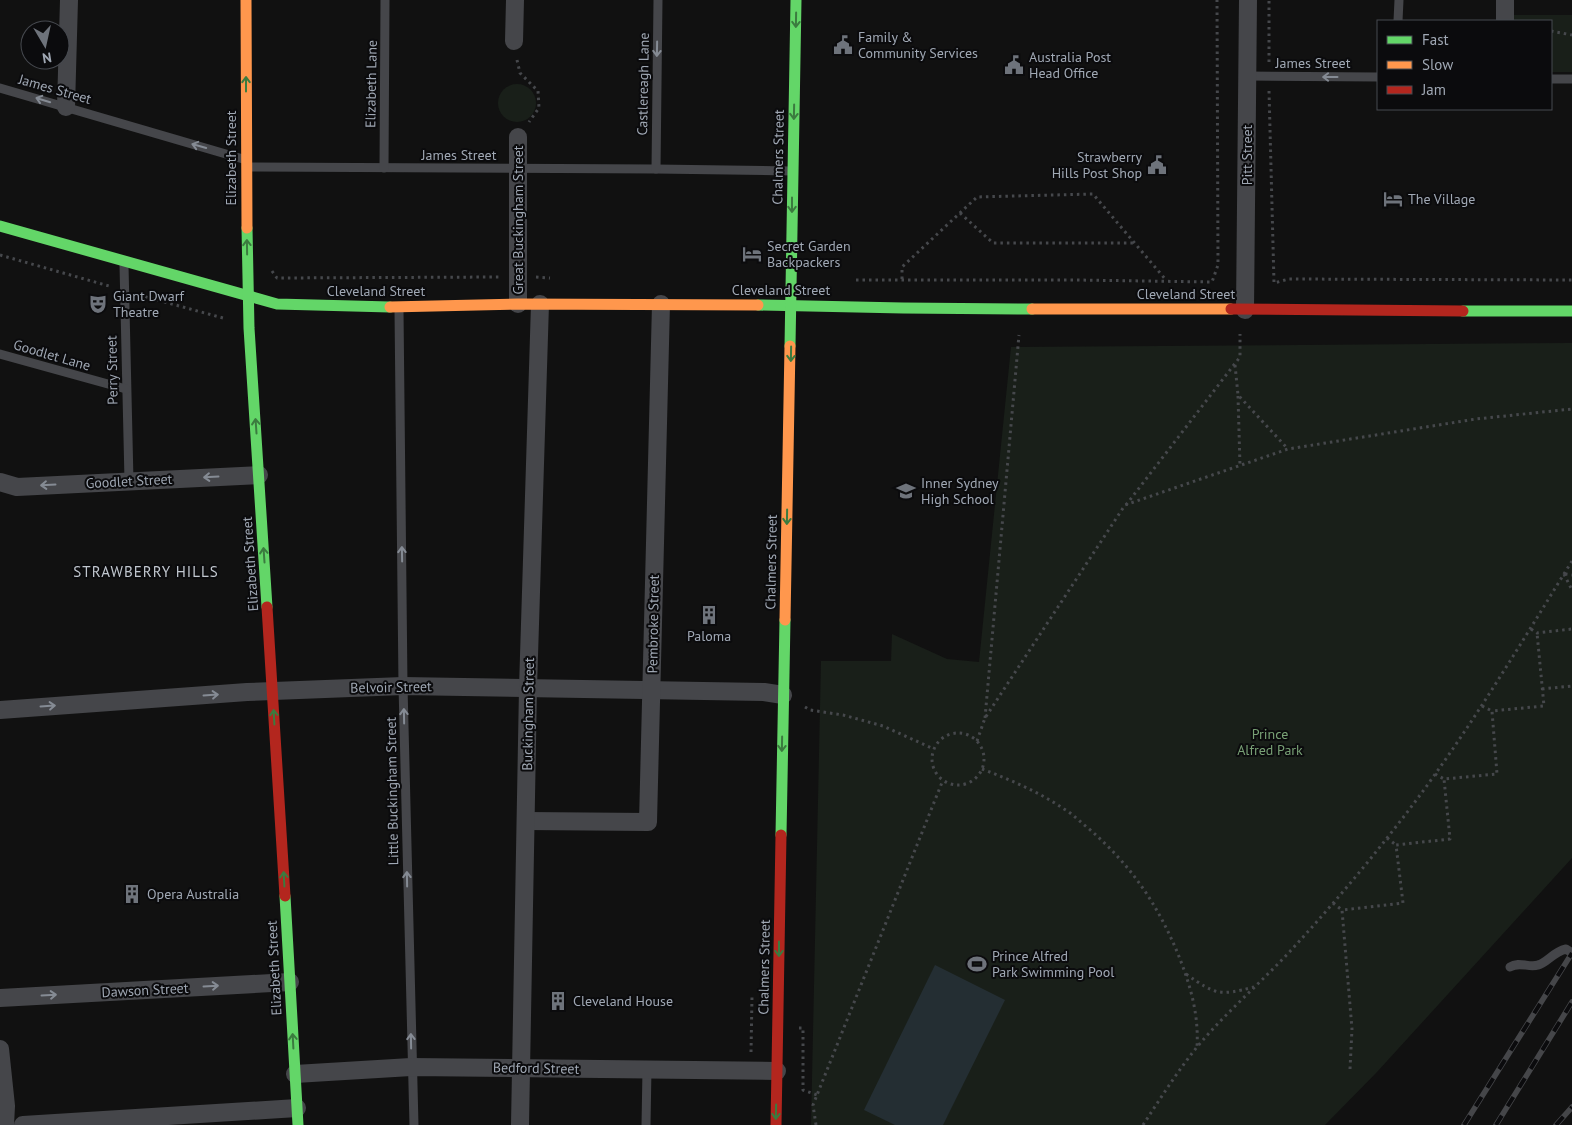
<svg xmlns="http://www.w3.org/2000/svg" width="1572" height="1125" viewBox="0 0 1572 1125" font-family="'PT Sans',sans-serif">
<rect width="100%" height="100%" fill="#111"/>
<!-- green -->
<g fill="#191f19">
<polygon points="1514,15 1572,15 1572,72 1551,72 1551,21 1514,21"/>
<circle cx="517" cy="103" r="19"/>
<polygon points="1572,343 1572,858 1377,1072 1325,1125 811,1125 821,661 891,661 892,634 947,659 979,662 1011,347"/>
</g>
<!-- water -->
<polygon fill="#242e33" points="935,965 1005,1000 943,1125 895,1125 864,1110"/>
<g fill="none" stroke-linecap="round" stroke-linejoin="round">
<!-- path -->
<g stroke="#46484c" stroke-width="3" stroke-dasharray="2.5 4" stroke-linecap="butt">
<polyline points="1551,31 1572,35"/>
<polyline points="517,60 520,73 538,91 539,108 529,122"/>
<polyline points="1269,62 1269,0"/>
<polyline points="1269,91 1274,283 1289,279 1572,280"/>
<polyline points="960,213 993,243 1134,243"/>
<polyline points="0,255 109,286"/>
<polyline points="272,271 277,278 500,277"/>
<polyline points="536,277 550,278"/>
<polyline points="902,279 902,267 977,197 1093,194 1166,280"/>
<polyline points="856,280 1077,280 1212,282 1218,265 1217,0"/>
<polyline points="139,295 223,318"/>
<polyline points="1235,365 1238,395 1288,449"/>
<polyline points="1238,396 1240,466"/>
<polyline points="1126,505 1240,357 1240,334"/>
<polyline points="1564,574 1572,590"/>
<polyline points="1565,574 1572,575"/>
<polyline points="1531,629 1537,633 1572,629"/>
<polyline points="1542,689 1572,686"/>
<polyline points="1482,706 1492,711"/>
<polyline points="805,707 810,710 843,715 883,726 934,749"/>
<polyline points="985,718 1019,335"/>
<circle cx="958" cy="759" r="26"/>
<polyline points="977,741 985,718 1125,505 1288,449 1476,419 1572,409"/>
<path d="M982 769C1011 780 1039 792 1064 809 1073 814 1080 822 1088 828 1130 864 1157 903 1178 954 1190 984 1199 1014 1197 1047"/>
<polyline points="1435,774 1444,779"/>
<polyline points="1387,838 1396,845"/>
<polyline points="1333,903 1342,910"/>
<path d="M1186 974C1216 995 1219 996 1254 987"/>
<polyline points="799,1028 803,1028 803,1090 817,1095"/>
<polyline points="751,1052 752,996"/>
<polyline points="1350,1069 1352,1029 1342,910 1403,903 1396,845 1450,839 1444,779 1497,774 1492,711 1544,706 1537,633"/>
<polyline points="816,1125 813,1105 943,780"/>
<path d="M1143 1125C1160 1099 1177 1072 1197 1047 1227 1011 1263 981 1294 947 1326 912 1358 875 1387 838 1457 751 1513 656 1572 561"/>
</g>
<!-- lane -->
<g stroke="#45464a" stroke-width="9">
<polyline points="1398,21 1399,0"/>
<polyline points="1247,76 1378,77"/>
<polyline points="1551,79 1572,79"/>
<polyline points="0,88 243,159"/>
<polyline points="248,167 656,169 792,171"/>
<polyline points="384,168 385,0"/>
<polyline points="656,169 658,0"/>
<polyline points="124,265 129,481"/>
<polyline points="399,310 403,686 414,1125"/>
<polyline points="0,354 126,389"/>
<path d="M1510 967C1519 961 1529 968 1538 965 1547 963 1553 952 1566 949L1572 953"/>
<polyline points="646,1125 647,1069"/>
</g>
<!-- street -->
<g stroke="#45464a" stroke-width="18">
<polyline points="1505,0 1505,21"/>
<polyline points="514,41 515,0"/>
<polyline points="66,107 69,0"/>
<polyline points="518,304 518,137"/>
<polyline points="1245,310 1248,0"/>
<polyline points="0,482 17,487 259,475"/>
<polyline points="0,710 247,692 403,686 764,692 783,695"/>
<polyline points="526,821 648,822 661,304"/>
<polyline points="0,998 290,982"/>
<polyline points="0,1049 6,1106 5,1125"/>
<polyline points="295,1074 411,1067 777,1071"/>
<polyline points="23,1125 297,1108"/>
<polyline points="520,1125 528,688 540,304"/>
</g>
<!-- fast -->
<g stroke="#63d668" stroke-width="11">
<polyline points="0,226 277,304 390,307"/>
<polyline points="247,228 249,328 267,607"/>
<polyline points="758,305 903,308 1032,309"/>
<polyline points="1463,311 1572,311"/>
<polyline points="790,346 796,0"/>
<polyline points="781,835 785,620"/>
<polyline points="285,896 298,1125"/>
</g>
<!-- slow -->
<g stroke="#ff974d" stroke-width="11">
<polyline points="246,0 247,228"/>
<polyline points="390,307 518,304 758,305"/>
<polyline points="1032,309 1231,309"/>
<polyline points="785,620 790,346"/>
</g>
<!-- jam -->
<g stroke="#b3261e" stroke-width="11">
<polyline points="1231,309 1463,311"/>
<polyline points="267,607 285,896"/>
<polyline points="776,1125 781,835"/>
</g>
<!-- rail casing -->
<g stroke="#454649" stroke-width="5.5">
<g id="rail">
<polyline points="1464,1125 1572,953"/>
<polyline points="1496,1125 1572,1002"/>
<polyline points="1556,1125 1572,1107"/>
</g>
</g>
<!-- rail -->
<use href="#rail" stroke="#0b0b0d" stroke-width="4" stroke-dasharray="11" stroke-linecap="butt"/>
</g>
<!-- one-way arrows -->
<defs><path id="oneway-shaft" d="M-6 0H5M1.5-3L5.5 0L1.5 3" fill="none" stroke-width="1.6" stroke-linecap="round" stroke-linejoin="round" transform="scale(1.25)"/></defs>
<g stroke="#3b7b3f">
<use href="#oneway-shaft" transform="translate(796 20) rotate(91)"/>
<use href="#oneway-shaft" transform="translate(246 84) rotate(-90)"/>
<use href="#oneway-shaft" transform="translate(794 112) rotate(91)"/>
<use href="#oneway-shaft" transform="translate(792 205) rotate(90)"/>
<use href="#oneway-shaft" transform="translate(247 247) rotate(-91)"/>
<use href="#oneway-shaft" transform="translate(791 354) rotate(91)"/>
<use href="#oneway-shaft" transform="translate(256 426) rotate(-94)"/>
<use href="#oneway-shaft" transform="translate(787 517) rotate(91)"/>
<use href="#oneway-shaft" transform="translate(264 555) rotate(-94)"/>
<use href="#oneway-shaft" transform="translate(274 717) rotate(-93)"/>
<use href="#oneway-shaft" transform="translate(782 744) rotate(91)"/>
<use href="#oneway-shaft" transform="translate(284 879) rotate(-93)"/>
<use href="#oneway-shaft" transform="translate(779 949) rotate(90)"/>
<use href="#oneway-shaft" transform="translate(293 1041) rotate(-93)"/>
<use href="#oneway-shaft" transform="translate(776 1112) rotate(91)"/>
</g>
<g stroke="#858b94">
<use href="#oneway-shaft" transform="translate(657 49) rotate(91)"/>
<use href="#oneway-shaft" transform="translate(1330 77) rotate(-180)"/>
<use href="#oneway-shaft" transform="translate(43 100) rotate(-163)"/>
<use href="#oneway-shaft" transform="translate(199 146) rotate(-164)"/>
<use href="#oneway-shaft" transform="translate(211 477) rotate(177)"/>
<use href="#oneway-shaft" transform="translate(48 485) rotate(177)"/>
<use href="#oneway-shaft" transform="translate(402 554) rotate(-91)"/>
<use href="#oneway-shaft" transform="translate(211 695) rotate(-4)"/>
<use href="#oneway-shaft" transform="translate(48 706) rotate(-4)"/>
<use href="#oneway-shaft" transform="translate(404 716) rotate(-91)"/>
<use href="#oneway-shaft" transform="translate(407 879) rotate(-91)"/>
<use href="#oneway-shaft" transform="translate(211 986) rotate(-3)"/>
<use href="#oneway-shaft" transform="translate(49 995) rotate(-3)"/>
<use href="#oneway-shaft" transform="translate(411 1041) rotate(-91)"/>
</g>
<!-- icons -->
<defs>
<g id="civic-bare" transform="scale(1.5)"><path d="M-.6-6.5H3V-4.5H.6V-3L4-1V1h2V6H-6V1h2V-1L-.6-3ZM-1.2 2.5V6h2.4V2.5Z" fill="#6e737b" stroke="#0b0b0d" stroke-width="2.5" paint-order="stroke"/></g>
<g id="hotel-bare" transform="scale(1.5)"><path d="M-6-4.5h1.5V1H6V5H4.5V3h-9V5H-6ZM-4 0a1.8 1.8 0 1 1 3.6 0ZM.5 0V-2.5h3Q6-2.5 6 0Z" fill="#6e737b" stroke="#0b0b0d" stroke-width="2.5" paint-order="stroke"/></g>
<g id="theatre-bare" transform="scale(1.5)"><path d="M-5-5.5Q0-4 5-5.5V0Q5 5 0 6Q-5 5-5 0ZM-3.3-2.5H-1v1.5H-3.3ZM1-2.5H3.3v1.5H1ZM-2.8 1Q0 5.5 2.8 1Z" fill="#6e737b" stroke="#0b0b0d" stroke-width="2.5" paint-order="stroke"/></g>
<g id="school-bare" transform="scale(1.5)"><path d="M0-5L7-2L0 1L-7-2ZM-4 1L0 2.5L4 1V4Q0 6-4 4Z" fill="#6e737b" stroke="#0b0b0d" stroke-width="2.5" paint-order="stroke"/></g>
<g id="building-bare" transform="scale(1.5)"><path d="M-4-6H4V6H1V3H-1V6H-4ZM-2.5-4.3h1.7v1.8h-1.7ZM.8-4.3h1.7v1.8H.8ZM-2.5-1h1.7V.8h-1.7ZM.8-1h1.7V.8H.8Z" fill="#6e737b" stroke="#0b0b0d" stroke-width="2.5" paint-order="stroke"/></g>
<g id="stadium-bare" transform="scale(1.5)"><path d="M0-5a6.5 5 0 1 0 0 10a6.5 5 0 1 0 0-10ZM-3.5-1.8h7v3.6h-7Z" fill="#6e737b" stroke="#0b0b0d" stroke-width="2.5" paint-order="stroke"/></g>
</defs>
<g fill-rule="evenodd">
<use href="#civic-bare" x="843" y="45"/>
<use href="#civic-bare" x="1014" y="65"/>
<use href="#civic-bare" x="1157" y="165"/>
<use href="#hotel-bare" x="1393" y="199"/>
<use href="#hotel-bare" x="752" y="254"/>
<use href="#theatre-bare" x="98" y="304"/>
<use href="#school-bare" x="906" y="491"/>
<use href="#building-bare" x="709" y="615"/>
<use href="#building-bare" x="132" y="894"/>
<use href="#stadium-bare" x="977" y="964"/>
<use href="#building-bare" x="558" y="1001"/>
</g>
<g text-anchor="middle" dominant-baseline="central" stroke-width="4" stroke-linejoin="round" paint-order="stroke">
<!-- poi labels -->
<g font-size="14" fill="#a0a8b4" stroke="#0b0b0d" text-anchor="start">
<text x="858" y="37">Family &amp;<tspan x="858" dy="16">Community Services</tspan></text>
<text x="1029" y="57">Australia Post<tspan x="1029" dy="16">Head Office</tspan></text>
<text x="1142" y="157" text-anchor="end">Strawberry<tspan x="1142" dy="16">Hills Post Shop</tspan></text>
<text x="1408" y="199">The Village</text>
<text x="767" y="246">Secret Garden<tspan x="767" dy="16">Backpackers</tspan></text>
<text x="113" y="296">Giant Dwarf<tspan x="113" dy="16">Theatre</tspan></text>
<text x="921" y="483">Inner Sydney<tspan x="921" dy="16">High School</tspan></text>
<text x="709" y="636" text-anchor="middle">Paloma</text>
<text x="147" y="894">Opera Australia</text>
<text x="992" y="956">Prince Alfred<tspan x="992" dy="16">Park Swimming Pool</tspan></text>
<text x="573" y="1001">Cleveland House</text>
</g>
<!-- street labels -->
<g font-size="14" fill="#a0a8b4" stroke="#0b0b0d">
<text x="1313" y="63">James Street</text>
<text transform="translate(371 84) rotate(-89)">Elizabeth Lane</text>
<text transform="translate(643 84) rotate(-89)">Castlereagh Lane</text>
<text transform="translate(55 89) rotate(16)">James Street</text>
<text x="459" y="155">James Street</text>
<text transform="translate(1247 155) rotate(-90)">Pitt Street</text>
<text transform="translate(778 157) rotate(-89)">Chalmers Street</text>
<text transform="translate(231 158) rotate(-90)">Elizabeth Street</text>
<text transform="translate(518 220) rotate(-90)">Great Buckingham Street</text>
<text x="781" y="290">Cleveland Street</text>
<text x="376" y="291">Cleveland Street</text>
<text x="1186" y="294">Cleveland Street</text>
<text transform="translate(52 355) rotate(16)">Goodlet Lane</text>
<text transform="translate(112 370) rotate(-91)">Perry Street</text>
<text transform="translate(129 481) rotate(-3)">Goodlet Street</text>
<text transform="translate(771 562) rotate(-89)">Chalmers Street</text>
<text transform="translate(250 564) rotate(-94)">Elizabeth Street</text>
<text transform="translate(653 624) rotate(-89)">Pembroke Street</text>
<text transform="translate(391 687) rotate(-1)">Belvoir Street</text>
<text transform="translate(528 714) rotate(-89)">Buckingham Street</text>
<text transform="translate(392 791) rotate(-91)">Little Buckingham Street</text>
<text transform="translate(764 967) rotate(-89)">Chalmers Street</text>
<text transform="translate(274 968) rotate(-93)">Elizabeth Street</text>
<text transform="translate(145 990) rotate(-3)">Dawson Street</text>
<text transform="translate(536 1068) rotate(1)">Bedford Street</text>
</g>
<!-- park labels -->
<g font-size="14" fill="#78a075" stroke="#0b0b0d">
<text x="1270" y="734">Prince<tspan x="1270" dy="16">Alfred Park</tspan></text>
</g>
<!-- neighbourhood labels -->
<g font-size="15" letter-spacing="1" fill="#c1c7cf" stroke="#0b0b0d">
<text x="146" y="571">STRAWBERRY HILLS</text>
</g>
</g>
<!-- legend -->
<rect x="1377" y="20" width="175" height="90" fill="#0b0b0d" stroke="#474a50"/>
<rect x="1387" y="36" width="25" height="8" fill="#63d668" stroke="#474a50"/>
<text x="1422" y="45" font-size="15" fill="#a0a8b4">Fast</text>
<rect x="1387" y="61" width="25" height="8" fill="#ff974d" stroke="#474a50"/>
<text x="1422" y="70" font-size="15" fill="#a0a8b4">Slow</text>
<rect x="1387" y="86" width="25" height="8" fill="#b3261e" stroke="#474a50"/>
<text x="1422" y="95" font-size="15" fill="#a0a8b4">Jam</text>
<!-- north arrow -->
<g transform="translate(45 45) rotate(171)"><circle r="24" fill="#0b0b0d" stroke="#474a50"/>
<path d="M0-4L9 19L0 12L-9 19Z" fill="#6e737b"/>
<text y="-8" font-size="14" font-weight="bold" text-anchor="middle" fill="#a0a8b4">N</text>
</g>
</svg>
